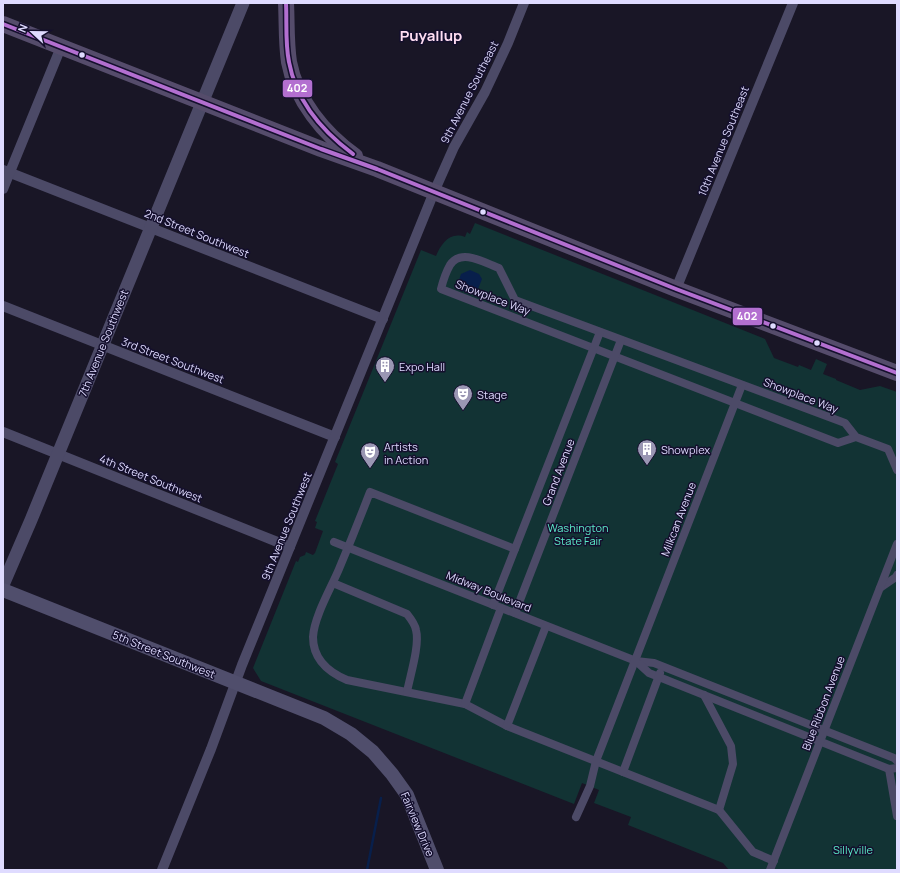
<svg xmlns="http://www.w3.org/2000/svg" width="900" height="873" viewBox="0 0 900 873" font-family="Manrope,sans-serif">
<rect width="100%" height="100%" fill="#191626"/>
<!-- green -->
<path fill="#123334" d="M475 223 765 339 774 358 798 367 799 365 811 370 816 359 827 364 823 374 836 379V380L860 390 880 386 897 392V870H729L723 863 628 825 631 817 594 803 599 790 582 783 574 804 261 681 253 668 296 561 298 562 300 557 305 555 306 552 313 555 315 553 323 531 315 528 317 522 315 521 338 464 335 462 421 250 436 256C441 244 450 231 465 237L467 232 470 234Z"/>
<!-- water -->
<polygon fill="#081f4b" points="470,270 479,274 482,279 478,289 476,288 475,291 470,293 463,291 459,280 461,274"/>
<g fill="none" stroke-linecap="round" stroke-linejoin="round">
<!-- stream -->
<polyline stroke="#081f4b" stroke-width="2.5" points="367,870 381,798"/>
<!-- pedestrian -->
<g stroke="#4c4a67" stroke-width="8">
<path d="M856 437 845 423 515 300 499 268C485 263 461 248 450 265 446 272 443 281 441 289L838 443 856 437 888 449 897 470"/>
<polyline points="334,542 636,661 654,663 894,758 897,761"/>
<path d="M515 549 370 492C360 518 350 543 339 569 331 588 314 617 313 637 313 659 328 672 347 680L465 704 507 726 719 810 753 852 774 861"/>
<path d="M333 583 407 614C411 619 415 624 416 630 420 645 410 676 407 692"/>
<polyline points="880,588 896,577 897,575"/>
<polyline points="493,605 600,332"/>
<polyline points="515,613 621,340"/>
<polyline points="636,661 649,673 889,769 897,768"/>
<polyline points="704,695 731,746 733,764 719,810"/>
<polyline points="465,704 501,608"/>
<polyline points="507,726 546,626"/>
<polyline points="889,769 897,816"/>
<polyline points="623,772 660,673"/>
<polyline points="576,817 590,786 596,761 742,385"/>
<polyline points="770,870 897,544"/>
</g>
<!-- minor -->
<g stroke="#4c4a67" stroke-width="10">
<polyline points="3,170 383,319"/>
<polyline points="3,189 61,47"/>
<polyline points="676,289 793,3"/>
<polyline points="3,306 335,437"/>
<polyline points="3,432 290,547"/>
<polyline points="162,870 211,749 242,665 434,192 454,147 485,92 508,43 524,3"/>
</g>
<!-- tertiary -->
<polyline stroke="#4c4a67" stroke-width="13" points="3,585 31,520 243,3"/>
<!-- secondary -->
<polyline stroke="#504e6c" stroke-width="14" points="3,590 324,718 351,734 373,752 392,774 407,795 437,870"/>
<!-- primary -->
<g stroke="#554c6b" stroke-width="16">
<path d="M286 3C287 22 286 42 289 62 296 100 324 134 355 156"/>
<polyline points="3,24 321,149 377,169 676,289 897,373"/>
</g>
<!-- bus-1 casing -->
<g stroke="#140f2d" stroke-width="7">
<g id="bus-1">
<path d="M286 3C287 22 285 43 289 62 296 100 322 131 353 154"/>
<polyline points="3,24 321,149 377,169 676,289 897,373"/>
</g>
</g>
<!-- bus-1 -->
<use href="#bus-1" stroke="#b36fd0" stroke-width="4"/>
</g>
<!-- icons -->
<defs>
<g id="building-pin" transform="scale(1)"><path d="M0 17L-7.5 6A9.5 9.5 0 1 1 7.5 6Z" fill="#9a96b3" stroke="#140f2d"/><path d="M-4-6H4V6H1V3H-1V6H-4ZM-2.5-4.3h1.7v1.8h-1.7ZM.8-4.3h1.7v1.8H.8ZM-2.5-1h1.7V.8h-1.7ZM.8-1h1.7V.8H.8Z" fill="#fff"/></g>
<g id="theatre-pin" transform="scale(1)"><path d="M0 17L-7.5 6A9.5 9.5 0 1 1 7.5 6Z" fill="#9a96b3" stroke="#140f2d"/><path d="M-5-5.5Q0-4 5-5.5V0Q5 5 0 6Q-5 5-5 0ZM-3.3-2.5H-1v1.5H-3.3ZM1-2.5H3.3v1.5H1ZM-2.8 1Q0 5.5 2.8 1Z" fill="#fff"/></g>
</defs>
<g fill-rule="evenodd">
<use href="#building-pin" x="385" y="366"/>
<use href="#theatre-pin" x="463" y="394"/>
<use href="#building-pin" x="647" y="449"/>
<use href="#theatre-pin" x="370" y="452"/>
</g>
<!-- markers -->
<g fill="#dfdbff" stroke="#140f2d" stroke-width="1.5">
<circle cx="82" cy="55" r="3.5"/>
<circle cx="483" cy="212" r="3.5"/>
<circle cx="773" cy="326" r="3.5"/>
<circle cx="817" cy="343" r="3.5"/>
</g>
<g text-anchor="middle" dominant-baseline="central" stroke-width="3" stroke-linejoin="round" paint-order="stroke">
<!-- street labels -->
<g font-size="11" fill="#dfdbff" stroke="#140f2d">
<text transform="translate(469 92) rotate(-63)">9th Avenue Southeast</text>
<text transform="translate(723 141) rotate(-68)">10th Avenue Southeast</text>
<text transform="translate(197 233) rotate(22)">2nd Street Southwest</text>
<text transform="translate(493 297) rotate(21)">Showplace Way</text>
<text transform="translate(103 343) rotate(-68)">7th Avenue Southwest</text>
<text transform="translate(173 360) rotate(21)">3rd Street Southwest</text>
<text transform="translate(801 395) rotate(21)">Showplace Way</text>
<text transform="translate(558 472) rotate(-69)">Grand Avenue</text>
<text transform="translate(151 478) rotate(22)">4th Street Southwest</text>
<text transform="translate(678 519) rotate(-69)">Milkcan Avenue</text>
<text transform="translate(286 526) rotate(-68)">9th Avenue Southwest</text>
<text transform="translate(489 591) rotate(22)">Midway Boulevard</text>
<text transform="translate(164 654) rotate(22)">5th Street Southwest</text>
<text transform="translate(823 703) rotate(-69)">Blue Ribbon Avenue</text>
<text transform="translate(418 824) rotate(67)">Fairview Drive</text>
</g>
<!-- poi labels -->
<g font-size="11" fill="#dfdbff" stroke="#140f2d" text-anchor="start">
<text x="399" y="366">Expo Hall</text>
<text x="477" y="394">Stage</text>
<text x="384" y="446">Artists<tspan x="384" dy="13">in Action</tspan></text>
<text x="661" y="449">Showplex</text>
</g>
<!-- park labels -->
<g font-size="11" fill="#5bebc8" stroke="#140f2d">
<text x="578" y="527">Washington<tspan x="578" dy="13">State Fair</tspan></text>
<text x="853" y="849">Sillyville</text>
</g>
<!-- district labels -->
<g font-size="15" font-weight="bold" fill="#ffddf2" stroke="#140f2d">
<text x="431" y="35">Puyallup</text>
</g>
</g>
<g stroke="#140f2d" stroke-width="1.5">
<rect x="282" y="79" width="31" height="19" rx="4" fill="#b36fd0"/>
<rect x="732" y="307" width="31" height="19" rx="4" fill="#b36fd0"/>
</g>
<g font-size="11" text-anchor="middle" font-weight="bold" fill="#fff">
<text x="297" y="92">402</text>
<text x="747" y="320">402</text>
</g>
<!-- border -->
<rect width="900" height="873" fill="none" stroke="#dfdbff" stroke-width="8"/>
<!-- north arrow -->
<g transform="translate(32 32) rotate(292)" stroke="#140f2d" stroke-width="3" paint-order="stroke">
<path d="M0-3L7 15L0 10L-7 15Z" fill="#dfdbff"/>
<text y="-6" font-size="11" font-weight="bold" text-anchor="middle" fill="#dfdbff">N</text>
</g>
</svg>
